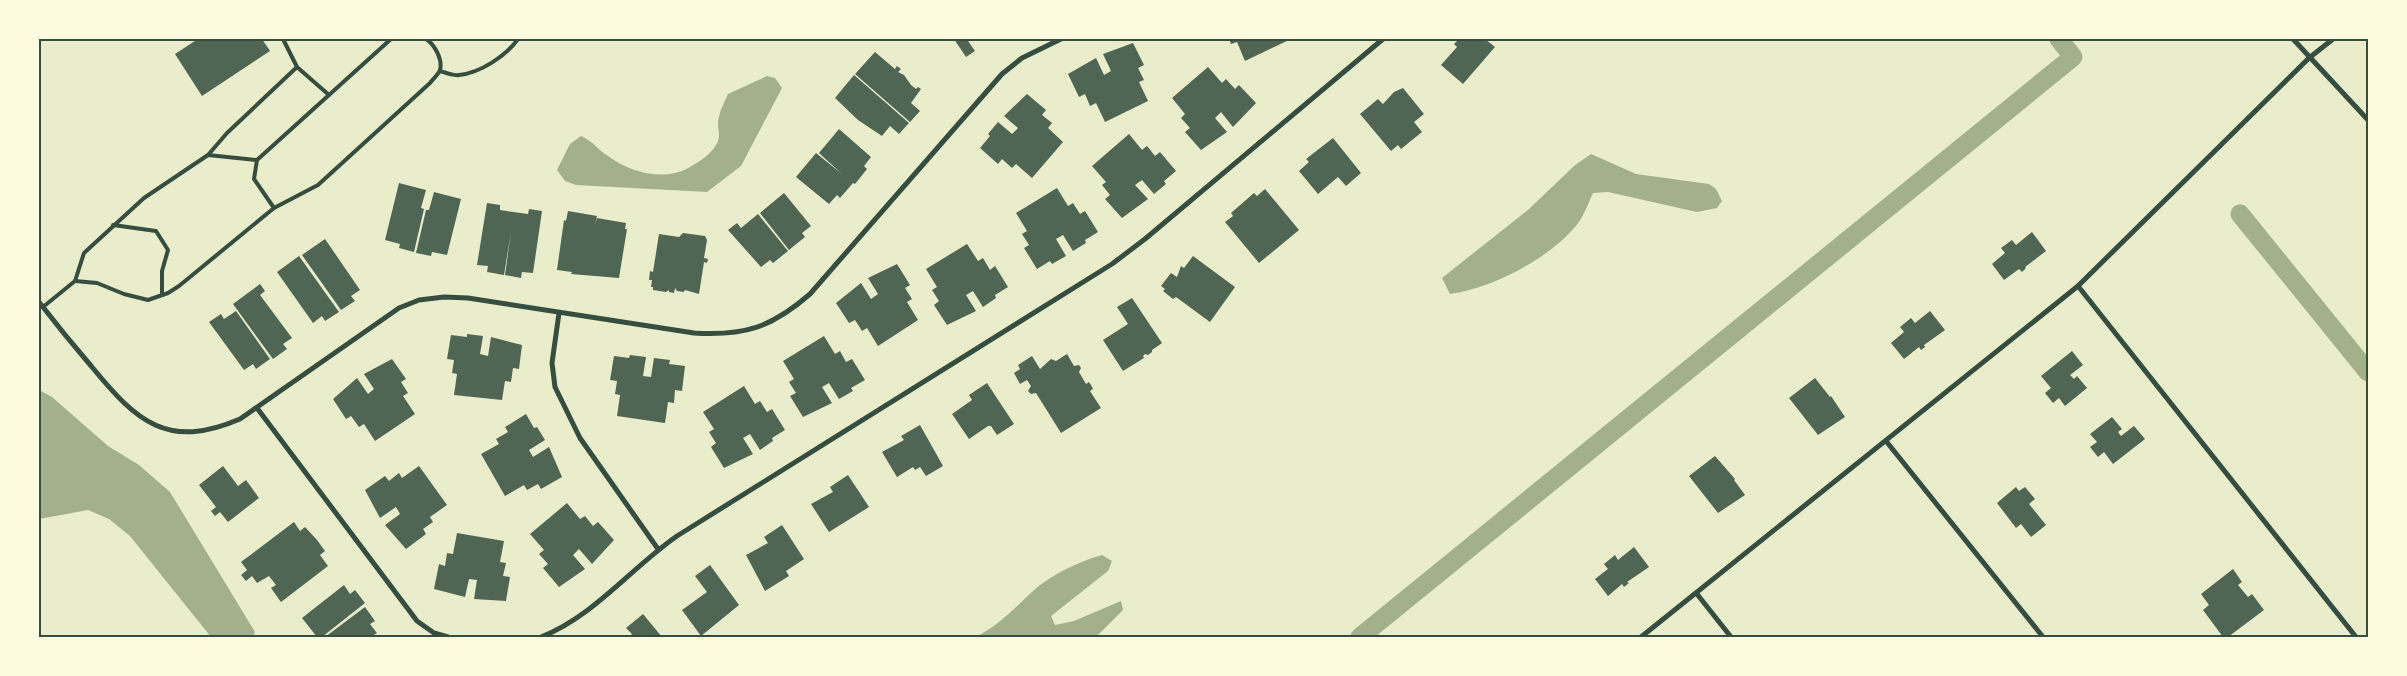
<svg xmlns="http://www.w3.org/2000/svg" width="2407" height="676" viewBox="0 0 2407 676" font-family="'DejaVu Sans',sans-serif">
<rect width="100%" height="100%" fill="#e9edc9"/>
<!-- water -->
<g fill="#a3b18a">
<path d="M767 76 775 78 782 88 741 166 707 192 576 185 565 181 557 170 570 144 581 136C594 142 597 149 608 156 631 173 665 182 690 167 699 162 711 154 716 145 721 137 718 131 718 123 719 112 724 103 728 94Z"/>
<path d="M1591 154 1636 174 1709 184 1716 189 1722 201 1717 208 1697 212 1608 192 1593 193C1588 204 1583 218 1575 227 1548 259 1492 288 1450 294L1442 278 1529 209 1574 166Z"/>
<polygon points="39,390 52,397 108,446 139,465 170,492 255,632 253,637 211,637 130,536 109,519 88,510 39,519"/>
<path d="M1102 555 1112 561 1108 571 1051 616 1055 625 1074 621 1121 601 1123 610 1096 637H976C998 626 1015 608 1033 591 1052 574 1078 562 1102 555Z"/>
</g>
<g fill="none" stroke-linecap="round" stroke-linejoin="round">
<!-- canal -->
<g stroke="#a3b18a" stroke-width="19">
<polyline points="2240,214 2368,372"/>
<polyline points="1360,637 2073,57 2059,39"/>
</g>
</g>
<!-- building -->
<g fill="#4f6655">
<polygon points="198,39 262,39 270,51 202,96 175,54"/>
<polygon points="954,39 971,39 968,41 975,51 966,57"/>
<polygon points="1229,39 1288,39 1289,40 1245,61 1237,42 1231,44"/>
<polygon points="1459,39 1485,39 1495,47 1463,84 1441,65 1457,47 1454,44"/>
<polygon points="1133,43 1144,65 1138,68 1144,80 1139,82 1148,101 1105,122 1096,103 1090,106 1085,94 1079,97 1068,74 1096,58 1104,75 1111,71 1103,54"/>
<polygon points="875,52 895,69 897,66 901,69 898,72 904,75 911,85 916,89 918,87 921,89 911,103 920,111 910,122 855,74"/>
<polygon points="1208,67 1222,83 1226,79 1235,89 1239,85 1256,103 1233,127 1221,112 1215,118 1227,132 1201,150 1185,132 1190,128 1181,118 1185,114 1172,98"/>
<polygon points="854,75 909,123 899,134 890,126 882,136 858,120 835,98"/>
<polygon points="1403,88 1424,114 1414,122 1422,132 1401,149 1398,145 1391,151 1360,114 1378,99 1383,104 1394,92"/>
<polygon points="1027,94 1046,110 1042,115 1052,123 1048,128 1063,142 1032,178 1016,164 1012,168 1002,159 998,164 980,148 990,136 988,134 998,122 1012,134 1018,128 1004,116"/>
<polygon points="839,129 871,157 864,166 867,169 855,184 853,183 840,198 837,195 829,204 796,177 816,153 842,174 819,153"/>
<polygon points="1129,134 1142,150 1147,146 1155,156 1160,152 1176,171 1164,181 1166,184 1154,194 1142,180 1135,185 1148,199 1122,218 1105,199 1110,195 1102,185 1106,182 1092,166"/>
<polygon points="1333,138 1361,173 1346,186 1338,177 1318,194 1299,171 1309,162 1306,159"/>
<polygon points="399,183 426,190 421,208 424,209 414,252 399,248 400,244 385,240"/>
<polygon points="1057,188 1068,206 1073,203 1080,214 1085,211 1098,232 1085,240 1086,243 1073,251 1063,235 1056,239 1066,256 1052,264 1050,261 1037,269 1024,248 1029,245 1022,234 1027,231 1016,213"/>
<polygon points="1265,189 1299,230 1259,263 1225,222 1233,216 1231,213 1254,193 1257,196"/>
<polygon points="434,192 461,199 447,255 432,252 431,256 416,253 426,210 429,210"/>
<polygon points="784,193 811,226 802,233 805,237 789,250 760,213"/>
<polygon points="487,203 500,205 500,210 528,214 529,209 542,211 533,273 522,272 521,278 505,275 511,232 504,275 487,272 488,266 477,265"/>
<polygon points="568,211 597,216 595,225 597,218 626,223 625,229 627,229 619,278 571,274 572,272 557,270 564,220 566,221"/>
<polygon points="758,214 788,251 773,263 770,260 761,267 728,230 737,223 741,228"/>
<polygon points="2032,232 2046,251 2025,267 2026,268 2022,272 2019,269 2004,280 1992,264 2005,253 2001,248 2012,240 2016,245"/>
<polygon points="683,233 705,236 707,240 704,258 708,259 707,263 704,262 699,294 685,290 684,292 677,291 675,288 674,293 669,292 669,290 666,292 653,290 653,287 651,287 652,280 649,280 650,271 653,272 659,234 679,237"/>
<polygon points="325,239 360,290 351,296 355,301 341,310 302,255"/>
<polygon points="967,244 978,261 983,258 990,270 995,266 1008,287 995,295 996,298 983,307 973,291 966,295 976,311 947,325 934,305 939,301 932,290 937,287 926,269"/>
<polygon points="299,256 339,312 325,321 322,316 313,323 277,272"/>
<polygon points="1193,256 1235,287 1210,322 1176,297 1173,299 1163,291 1165,289 1161,286 1171,273 1177,277 1181,266 1184,268"/>
<polygon points="897,264 910,285 905,288 912,299 907,302 918,320 878,346 867,328 862,331 855,320 849,323 836,303 861,283 871,299 878,294 868,278"/>
<polygon points="260,284 265,291 260,295 292,338 283,344 287,349 273,359 233,304"/>
<polygon points="1132,298 1162,343 1152,350 1152,352 1148,355 1145,354 1143,356 1144,358 1123,371 1103,340 1128,324 1117,307"/>
<polygon points="236,311 270,359 256,369 253,364 244,370 209,322 221,314 224,319"/>
<polygon points="1930,311 1945,330 1924,345 1925,347 1921,350 1919,347 1904,359 1891,343 1904,332 1900,327 1911,318 1915,323"/>
<polygon points="467,334 483,336 480,354 488,356 491,337 522,345 519,369 513,368 511,382 505,381 502,400 454,395 457,374 452,373 454,360 447,359 451,335 467,337"/>
<polygon points="824,336 835,354 840,351 846,362 852,359 865,380 851,388 853,391 839,399 829,383 822,387 832,403 803,417 790,396 796,393 789,382 794,379 783,361"/>
<polygon points="2072,351 2083,365 2070,375 2074,379 2077,376 2087,388 2065,406 2059,398 2053,403 2045,393 2051,388 2041,376"/>
<polygon points="1067,354 1074,366 1079,365 1081,368 1079,372 1086,384 1089,382 1091,385 1093,389 1090,391 1101,408 1061,433 1036,393 1031,394 1028,391 1031,386 1027,380 1020,384 1014,373 1020,369 1018,365 1032,356 1040,369 1051,359 1056,361"/>
<polygon points="630,355 646,357 643,376 651,377 654,358 670,360 669,364 685,366 682,391 675,390 674,403 668,402 665,423 617,416 620,395 615,394 617,381 610,380 614,356 629,358"/>
<polygon points="392,359 406,379 401,382 408,393 403,396 415,414 375,441 364,424 359,427 351,416 346,419 333,399 357,378 368,394 374,389 364,374"/>
<polygon points="1815,378 1830,397 1831,396 1845,417 1818,435 1789,398"/>
<polygon points="987,383 1014,424 997,435 991,426 988,426 969,439 952,414 972,400 969,395"/>
<polygon points="744,386 755,404 760,401 767,412 772,409 785,430 772,438 773,441 760,450 750,434 743,438 753,454 724,468 711,447 716,443 709,432 714,429 703,412"/>
<polygon points="526,414 534,428 537,427 545,440 529,450 533,457 549,447 562,477 541,489 538,484 527,490 524,485 505,496 481,454 499,444 496,439 508,432 505,427"/>
<polygon points="2112,417 2122,429 2118,432 2121,436 2134,426 2145,439 2113,464 2104,452 2098,457 2090,447 2097,442 2090,434"/>
<polygon points="920,425 943,466 926,476 920,467 915,470 913,467 897,477 882,452 904,440 901,436"/>
<polygon points="1715,456 1735,479 1734,480 1745,495 1718,513 1689,476"/>
<polygon points="223,466 238,486 246,480 259,498 228,522 220,512 215,516 211,511 216,507 199,485"/>
<polygon points="419,466 447,505 430,517 433,522 423,529 426,534 406,549 385,525 400,514 396,507 380,518 365,490 385,476 389,481 399,473 402,478"/>
<polygon points="848,475 869,507 829,532 811,504 833,492 830,487"/>
<polygon points="2016,487 2019,491 2025,487 2035,499 2029,504 2046,525 2031,537 2021,524 2016,528 1997,503"/>
<polygon points="567,503 580,519 585,516 593,526 598,522 614,540 592,564 579,549 573,555 585,569 559,587 543,568 548,564 539,554 544,550 530,534"/>
<polygon points="294,522 300,531 305,527 317,540 325,551 320,555 328,566 281,602 271,588 276,585 269,576 257,583 252,576 246,581 241,575 247,570 241,562"/>
<polygon points="782,525 804,559 786,571 789,576 765,591 746,555 768,543 764,537"/>
<polygon points="457,533 504,541 500,562 506,563 503,576 510,577 506,601 474,599 477,580 469,579 465,597 434,589 439,564 445,566 447,553 453,554"/>
<polygon points="1634,547 1649,567 1627,582 1629,583 1624,587 1622,584 1608,596 1595,579 1608,569 1604,564 1615,555 1618,560"/>
<polygon points="710,565 739,605 701,636 682,610 707,592 695,576"/>
<polygon points="2233,569 2242,582 2238,585 2248,597 2252,594 2264,610 2228,637 2223,637 2203,610 2209,605 2201,594"/>
<polygon points="344,585 350,594 355,590 365,603 322,637 317,637 302,618"/>
<polygon points="365,607 375,621 370,624 377,633 371,637 325,637"/>
<polygon points="643,614 662,637 629,637 632,634 626,628"/>
</g>
<g fill="none" stroke-linecap="round" stroke-linejoin="round">
<!-- service -->
<g stroke="#344e41" stroke-width="4">
<polyline points="283,39 297,67 329,95"/>
<path d="M440 71C446 73 453 76 459 75 480 73 506 56 518 39"/>
<polyline points="208,155 227,133 297,67"/>
<polyline points="274,208 254,179 257,160 391,39"/>
<polyline points="113,225 156,231 168,250 162,271 162,295"/>
<path d="M75 281 97 283 124 294 148 300 168 293 179 286 274 208 318 185 430 83C433 79 438 75 440 70 443 59 434 44 426 39"/>
<polyline points="43,307 75,281 84,253 144,198 208,155 257,160"/>
</g>
<!-- minor -->
<g stroke="#344e41" stroke-width="5">
<polyline points="2293,39 2368,120"/>
<polyline points="2078,286 2356,637"/>
<path d="M39 302C56 324 74 346 92 367 137 422 168 450 240 419L399 308 419 300 444 297 468 298 694 333C744 336 771 328 810 294L1002 74 1022 58 1061 39"/>
<polyline points="559,313 552,363 555,387 580,438 658,549"/>
<polyline points="257,408 417,621 434,633 448,637"/>
<polyline points="1886,441 2043,637"/>
<polyline points="1697,594 1731,637"/>
<path d="M541 637C593 617 631 568 677 536L1112 264 1145 239 1383 39"/>
<polyline points="1641,637 2078,286 2309,58 2333,39"/>
</g>
</g>
<!-- border -->
<rect width="2407" height="676" fill="none" stroke="#fefae0" stroke-width="80"/>
<rect x="40" y="40" width="2327" height="596" fill="none" stroke="#344e41" stroke-width="2"/>
</svg>
